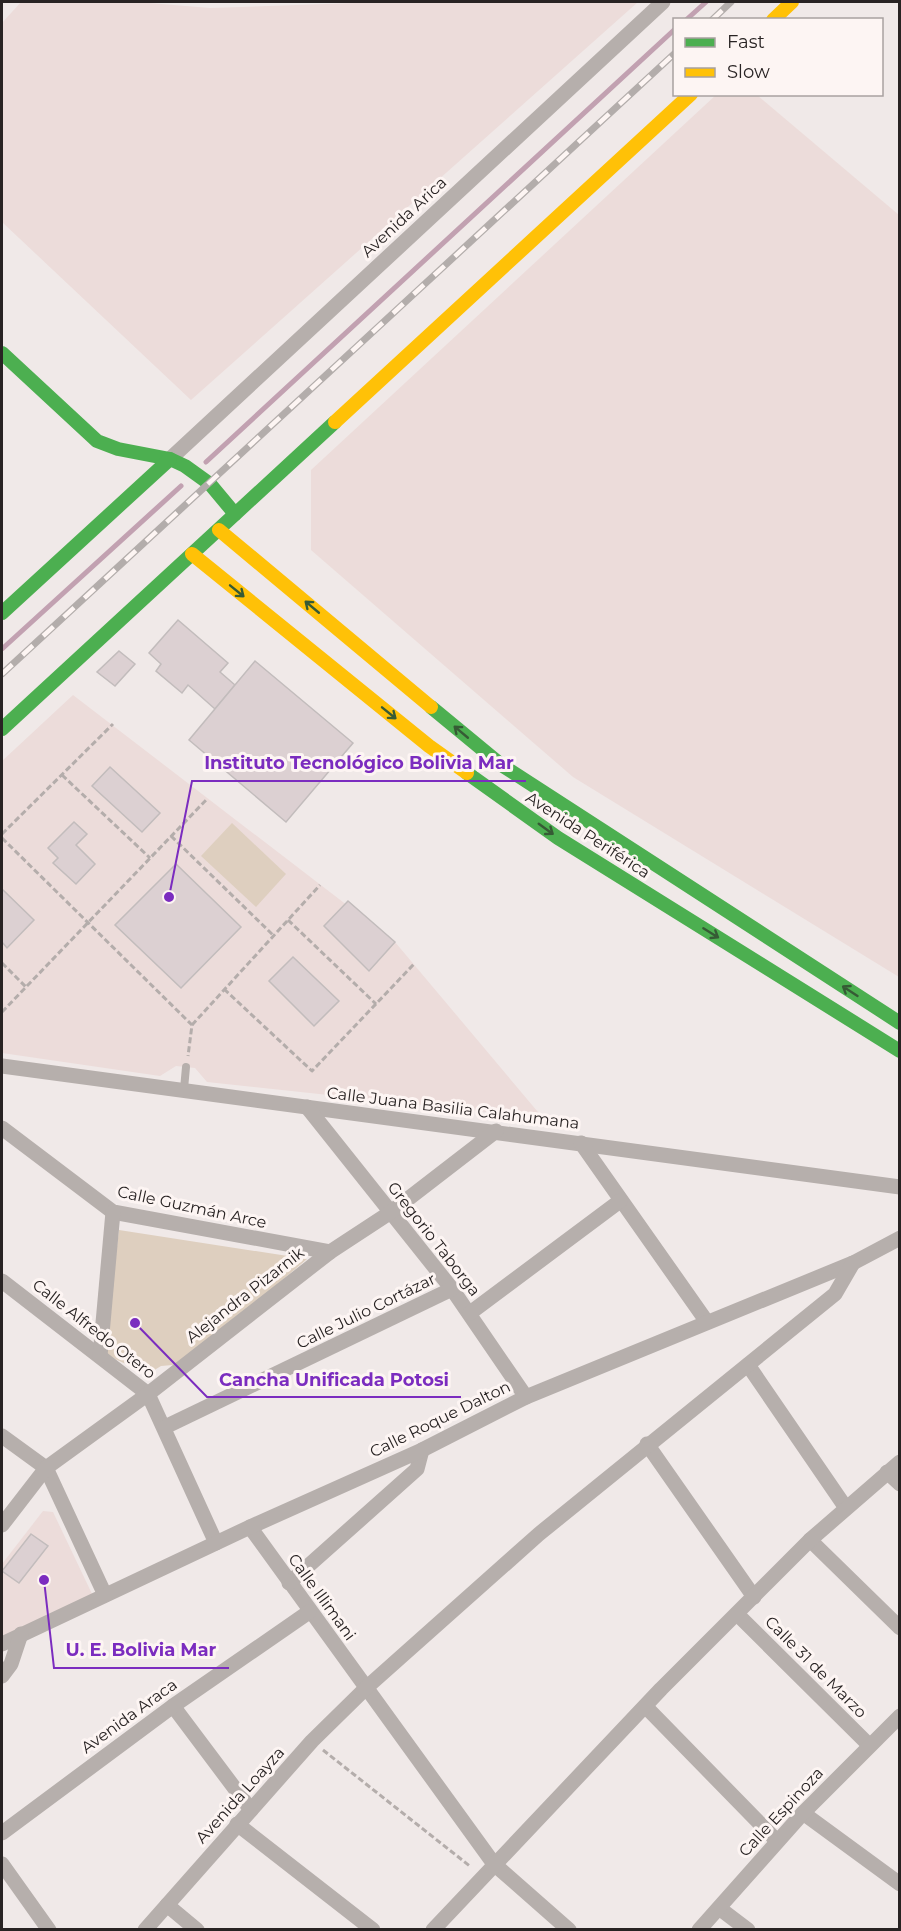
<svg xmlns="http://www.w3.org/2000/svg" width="901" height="1931" viewBox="0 0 901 1931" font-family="Montserrat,sans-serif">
<rect width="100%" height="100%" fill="#f0e9e8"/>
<!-- built -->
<g fill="#ecdcda">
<polygon points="21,2 137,2 210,8 383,2 638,2 191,400 2,222 2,23"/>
<polygon points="717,94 757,95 899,215 899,977 573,777 311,550 311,470"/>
<polygon points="73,695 395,942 543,1118 207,1082 195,1068 186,1067 176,1066 160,1076 2,1053 2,761"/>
<polygon points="43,1511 53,1512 93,1596 2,1637 2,1564"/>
</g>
<!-- green -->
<g fill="#decfbf">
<polygon points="232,823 286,874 256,907 201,856"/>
<polygon points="119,1230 307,1259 184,1364 161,1366 148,1374 104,1354"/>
</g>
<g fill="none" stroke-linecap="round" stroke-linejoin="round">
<!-- stream -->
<g stroke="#c2a1b1" stroke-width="5">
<polyline points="686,20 706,2"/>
<polyline points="206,462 674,30"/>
<polyline points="2,649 181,486"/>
</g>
</g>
<!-- building -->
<g fill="#dcd0d2" stroke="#c2bcbc" stroke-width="1.5">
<polygon points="178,620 228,663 220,672 235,685 215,709 188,685 182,693 156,671 161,664 149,653"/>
<polygon points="119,651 135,664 115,686 97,672"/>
<polygon points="255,661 353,743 286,822 189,740"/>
<polygon points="110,767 160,813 142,832 92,786"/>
<polygon points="74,822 87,834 76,845 95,864 76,884 53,863 58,858 48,848"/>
<polygon points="176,864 241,927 181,988 115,925"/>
<polygon points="2,889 34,920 7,948 2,942"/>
<polygon points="348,901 395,942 369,971 324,926"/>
<polygon points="293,957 339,1001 314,1026 269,981"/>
<polygon points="31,1534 48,1546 19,1583 2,1571"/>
</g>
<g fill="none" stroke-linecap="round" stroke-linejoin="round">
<!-- path -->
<g stroke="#b4adab" stroke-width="3" stroke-dasharray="6 3" stroke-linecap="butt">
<polyline points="62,775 150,858"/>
<polyline points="2,834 113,724"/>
<polyline points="171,836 273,935"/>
<polyline points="2,838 192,1025 188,1056"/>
<polyline points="288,920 376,1004"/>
<polyline points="2,963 26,987"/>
<polyline points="224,989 312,1071 414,964"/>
<polyline points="2,1012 207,799"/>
<polyline points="192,1025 320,885"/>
<polyline points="323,1750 471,1867"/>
</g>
<!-- lane -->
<polyline stroke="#b6afac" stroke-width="8" points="184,1089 186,1067"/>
<!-- street -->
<g stroke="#b6afac" stroke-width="15">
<polyline points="170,459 663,2"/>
<polyline points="2,1066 900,1187"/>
<polyline points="307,1107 452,1289 526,1397"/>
<polyline points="2,1128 113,1212 330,1252"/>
<polyline points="581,1143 707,1322"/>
<polyline points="2,1281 148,1394 216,1543"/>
<polyline points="470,1313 620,1201"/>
<polyline points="100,1356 113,1212"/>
<polyline points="748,1365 846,1508"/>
<polyline points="165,1427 452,1289"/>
<polyline points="2,1436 46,1468 105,1595"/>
<polyline points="647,1444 754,1597"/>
<polyline points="887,1472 900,1484"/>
<polyline points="2,1525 46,1468 148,1394 330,1252 391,1212 496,1131"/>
<polyline points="250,1527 494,1864 569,1930"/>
<polyline points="810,1540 900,1628"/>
<polyline points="289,1583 417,1469 422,1450"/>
<polyline points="737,1614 869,1745"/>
<polyline points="2,1644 250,1527 422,1450 526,1397 853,1263 900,1238"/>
<polyline points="2,1676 11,1664 21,1634"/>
<polyline points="173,1706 251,1810"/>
<polyline points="646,1707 777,1841"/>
<polyline points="803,1813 900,1884"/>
<polyline points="237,1824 373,1930"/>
<polyline points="2,1833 173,1706 309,1612"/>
<polyline points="2,1864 49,1930"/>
<polyline points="167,1905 197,1930"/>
<polyline points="719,1908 748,1930"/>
<polyline points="145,1930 312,1741 366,1688 539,1534 835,1294 853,1263"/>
<polyline points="433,1930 661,1689 810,1540 900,1462"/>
<polyline points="699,1930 803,1813 900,1716"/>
</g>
<!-- fast -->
<g stroke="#4caf50" stroke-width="14">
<polyline points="2,353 97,441 118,449 170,459 185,466 210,484 235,514"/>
<polyline points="2,613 170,459"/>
<polyline points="431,707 500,764 900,1023"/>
<polyline points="2,729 335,422"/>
<polyline points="467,773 558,838 900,1051"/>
</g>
<!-- slow -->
<g stroke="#ffc107" stroke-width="14">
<polyline points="773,20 792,2"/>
<polyline points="335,422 691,94"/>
<polyline points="219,530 431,707"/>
<polyline points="192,554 429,746 467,773"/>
</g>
<!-- rail casing -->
<g stroke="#b3adab" stroke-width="7">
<g id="rail">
<polyline points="712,20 731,2"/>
<polyline points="2,674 674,54"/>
</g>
</g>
<!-- rail -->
<use href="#rail" stroke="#fdf5f3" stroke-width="4.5" stroke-dasharray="14" stroke-linecap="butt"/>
</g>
<!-- one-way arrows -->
<defs><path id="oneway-shaft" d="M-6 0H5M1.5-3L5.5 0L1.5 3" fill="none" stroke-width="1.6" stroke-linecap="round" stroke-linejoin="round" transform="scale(1.5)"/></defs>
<g stroke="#365b35">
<use href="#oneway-shaft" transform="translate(237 591) rotate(39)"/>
<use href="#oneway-shaft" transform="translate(312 607) rotate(-140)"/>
<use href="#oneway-shaft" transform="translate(389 713) rotate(39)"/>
<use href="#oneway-shaft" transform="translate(461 732) rotate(-140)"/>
<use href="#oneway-shaft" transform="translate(546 829) rotate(36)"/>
<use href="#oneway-shaft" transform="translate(711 933) rotate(32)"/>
<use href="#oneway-shaft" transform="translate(850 991) rotate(-147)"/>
</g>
<g text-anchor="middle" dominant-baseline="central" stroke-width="6" stroke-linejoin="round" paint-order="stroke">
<!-- street labels -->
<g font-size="16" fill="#282323" stroke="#fdf5f3">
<text transform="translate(404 217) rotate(-43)">Avenida Arica</text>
<text transform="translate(588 835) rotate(33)">Avenida Periférica</text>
<text transform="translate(453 1108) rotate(7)">Calle Juana Basilia Calahumana</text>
<text transform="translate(192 1207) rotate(12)">Calle Guzmán Arce</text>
<text transform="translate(434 1239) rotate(52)">Gregorio Taborga</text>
<text transform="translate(245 1295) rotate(-38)">Alejandra Pizarnik</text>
<text transform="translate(366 1311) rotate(-26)">Calle Julio Cortázar</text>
<text transform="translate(94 1329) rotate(38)">Calle Alfredo Otero</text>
<text transform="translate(440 1419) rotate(-26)">Calle Roque Dalton</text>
<text transform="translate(322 1597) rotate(54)">Calle Illimani</text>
<text transform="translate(816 1667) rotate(45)">Calle 31 de Marzo</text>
<text transform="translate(129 1716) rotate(-36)">Avenida Araca</text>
<text transform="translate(240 1795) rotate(-48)">Avenida Loayza</text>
<text transform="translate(781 1812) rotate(-47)">Calle Espinoza</text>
</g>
</g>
<!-- callouts -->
<path fill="none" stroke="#7b2cbf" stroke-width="2" d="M169 897L192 781H526M135 1323L207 1397H461M44 1580L54 1668H229"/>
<g fill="#7b2cbf" stroke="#fdf5f3" stroke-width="2">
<circle cx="169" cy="897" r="6"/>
<circle cx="135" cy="1323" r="6"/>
<circle cx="44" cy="1580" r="6"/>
</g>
<g font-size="18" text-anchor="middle" font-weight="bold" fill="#7b2cbf" stroke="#fdf5f3" stroke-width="6" stroke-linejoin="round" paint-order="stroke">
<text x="359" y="769">Instituto Tecnológico Bolivia Mar</text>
<text x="334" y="1386">Cancha Unificada Potosi</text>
<text x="141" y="1656">U. E. Bolivia Mar</text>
</g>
<!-- border -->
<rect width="901" height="1931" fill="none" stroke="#282323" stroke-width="6"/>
<!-- legend -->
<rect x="673" y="18" width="210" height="78" fill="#fdf5f3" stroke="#a8a1a0" stroke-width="1.5"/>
<rect x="685" y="38" width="30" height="9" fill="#4caf50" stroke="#a8a1a0" stroke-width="1.5"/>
<text x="727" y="48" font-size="18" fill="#282323">Fast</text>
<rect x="685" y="68" width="30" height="9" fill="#ffc107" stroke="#a8a1a0" stroke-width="1.5"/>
<text x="727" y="78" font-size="18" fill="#282323">Slow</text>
</svg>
